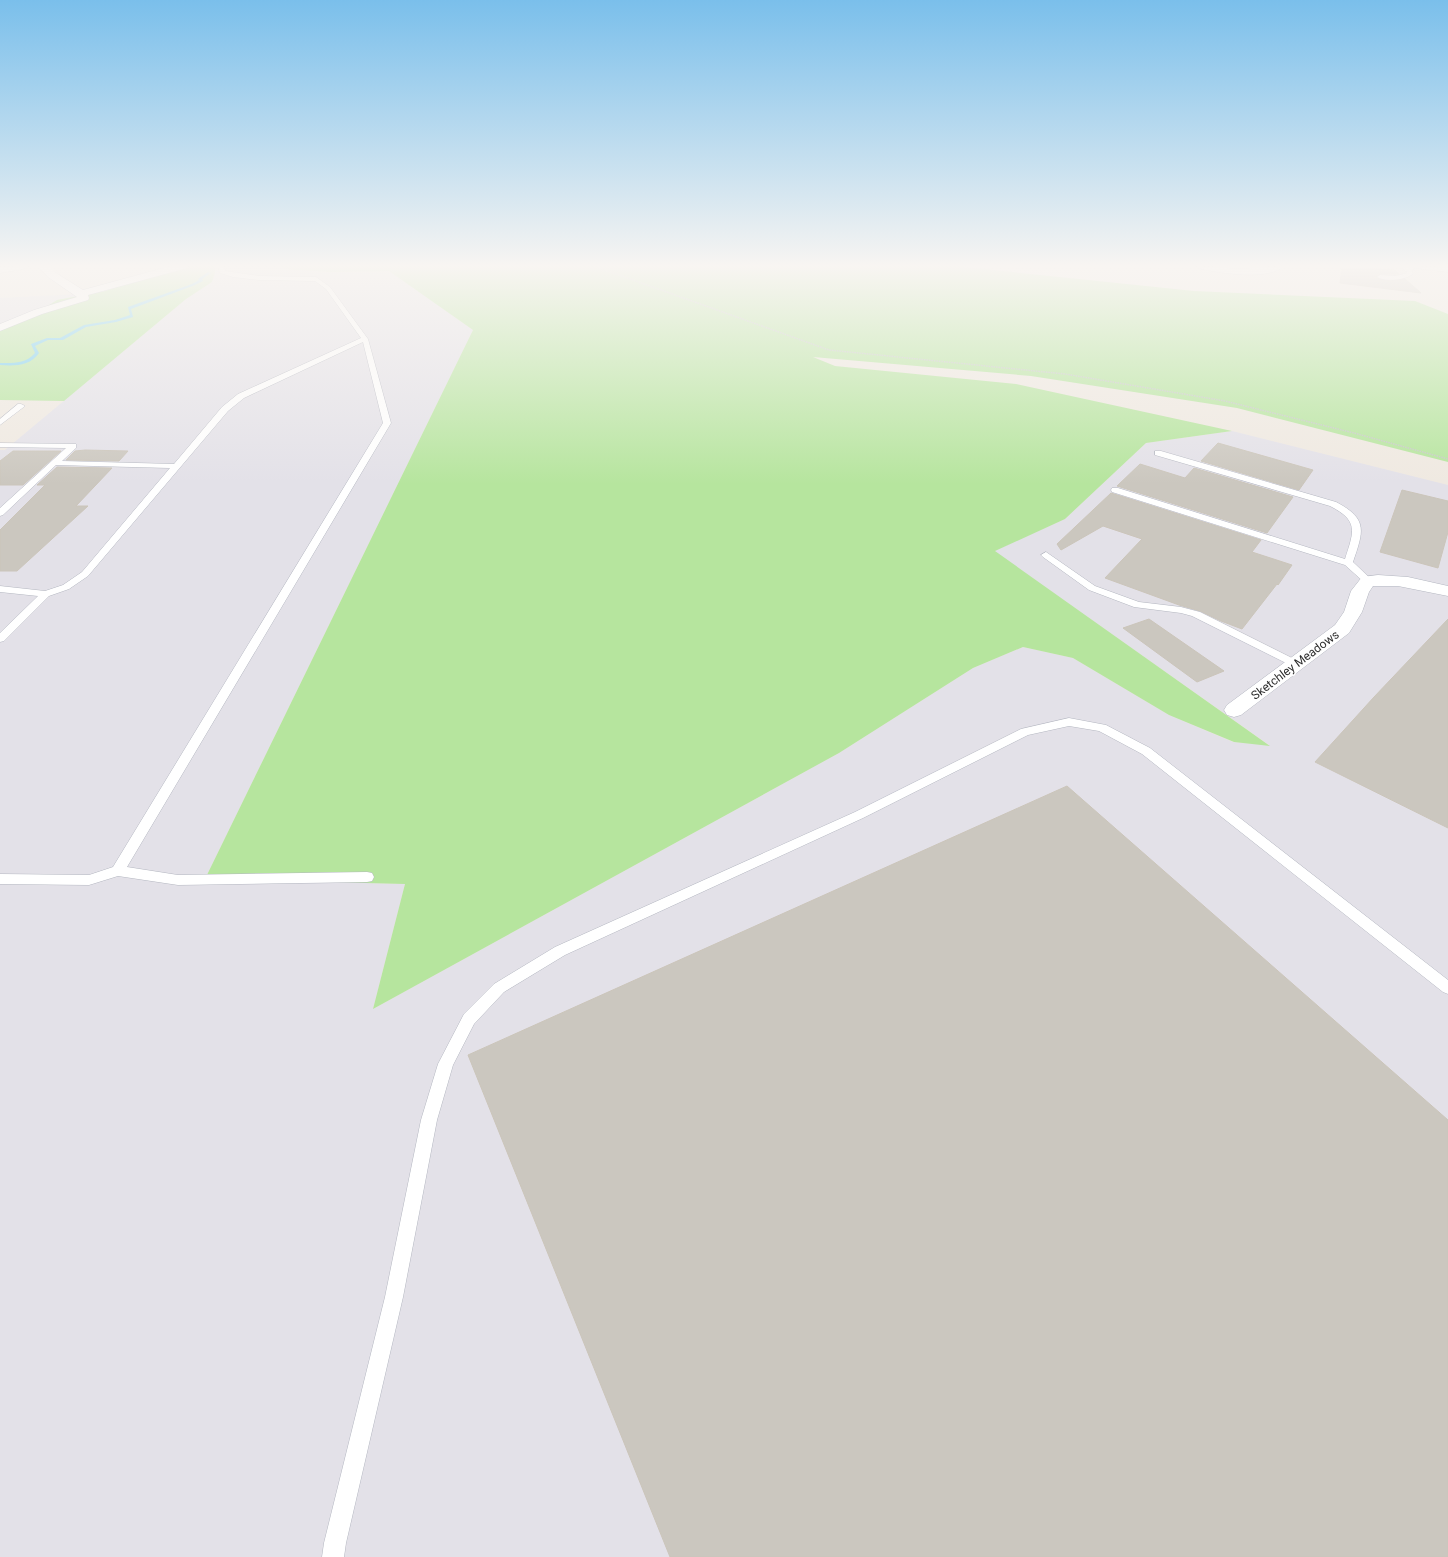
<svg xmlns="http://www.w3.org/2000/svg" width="1448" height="1557" viewBox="0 0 1448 1557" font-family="Roboto,sans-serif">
<rect width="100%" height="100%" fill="#efe9e1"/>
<!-- industrial -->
<g fill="#e3e1e8">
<polygon points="214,266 281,266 286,269 331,272 389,271 473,330 205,879 405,884 373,1009 839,753 973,668 1023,647 1073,658 1169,715 1233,742 1269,745 994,551 1065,519 1146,443 1232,431 1448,485 1448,1557 0,1557 0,450 5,450 186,299 212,282"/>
<polygon points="81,294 0,328 0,298"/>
</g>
<!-- green -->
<g fill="#b6e59e">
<polygon points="182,266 215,266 215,273 212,282 186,299 64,401 0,400 0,328 38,312 57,300 105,291"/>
<polygon points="281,266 955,266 1194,291 1415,301 1448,314 1448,462 1237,408 1031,376 813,357 835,366 1016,384 1232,431 1146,443 1065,519 995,551 1270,746 1234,742 1169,715 1073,658 1023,647 973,668 839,753 373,1009 405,884 205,879 473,330 389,271 331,272 286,269"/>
</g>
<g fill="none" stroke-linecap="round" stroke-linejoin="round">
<!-- stream -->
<path fill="#75cff0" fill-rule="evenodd" d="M208 272 211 273 202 279 203 281 195 285 131 309 133 317 116 322 86 327 63 340H48L35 346 39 353C30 366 15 366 0 365V363C13 363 26 364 35 353L31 344 47 338H60L84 325 115 320 130 315 128 307 192 284 199 280 198 279Z"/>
</g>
<!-- building -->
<g fill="#cbc7bf" stroke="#cbc5ba">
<polygon points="1342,268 1395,270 1399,274 1380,274 1376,278 1390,281 1405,279 1421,293 1340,283"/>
<polygon points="1218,443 1313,470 1299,490 1201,461"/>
<polygon points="13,451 61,451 23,485 0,485 0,461"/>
<polygon points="75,451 85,450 128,451 119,461 66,460"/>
<polygon points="1140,464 1185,478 1194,468 1293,497 1267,533 1117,486"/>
<polygon points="57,467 112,468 76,506 88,506 17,571 0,571 0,530 45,485 37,485"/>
<polygon points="1402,490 1448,501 1448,532 1438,568 1380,552"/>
<polygon points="1111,493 1261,540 1252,552 1292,565 1278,585 1277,584 1242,629 1221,621 1200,611 1179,605 1105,578 1142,539 1103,526 1061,550 1057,544"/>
<polygon points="1149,619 1224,671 1197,682 1123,628"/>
<polygon points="1448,619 1448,828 1315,762 1374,697"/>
<polygon points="1067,786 1448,1120 1448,1557 670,1557 468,1055"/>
</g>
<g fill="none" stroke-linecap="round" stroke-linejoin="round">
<!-- lane casing -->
<g stroke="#b4b7c1" stroke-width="1">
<g id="lane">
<polygon points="218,266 224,266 225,271 259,276 316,277 330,287 368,339 391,423 127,867 178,875 367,872 372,873 374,877 372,881 367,882 178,885 118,876 89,885 0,884 0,874 89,875 113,867 383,423 363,342 244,398 228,411 88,576 69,589 49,596 4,641 0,642 0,633 38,596 0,592 0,586 45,591 63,585 82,572 170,468 56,465 3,515 0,516 0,508 66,448 0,447 0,443 76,444 76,448 62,461 174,464 222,407 238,394 361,338 326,289 315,281 259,280 233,277 220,273"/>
<polygon points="1412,266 1448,268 1448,272 1415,268"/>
<path d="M1407 268H1411L1413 274C1405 280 1386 282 1377 277L1380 275 1396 276 1407 273Z"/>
<polygon points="18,404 21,404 25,406 0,425 0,419"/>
<path d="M1155 451H1161L1336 502C1369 519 1363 532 1353 562L1373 581 1371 583H1365L1345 565 1112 492 1111 490 1112 488H1118L1345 559C1354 531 1359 521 1330 506L1155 455Z"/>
<polygon points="1046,552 1095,586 1139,602 1181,607 1200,612 1300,662 1301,664 1300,666 1292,666 1192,616 1181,613 1134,607 1089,590 1043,557 1041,555"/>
<polygon points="1069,718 1106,725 1150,748 1448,980 1448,994 1443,992 1142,754 1099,731 1069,726 1028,735 863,818 565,955 504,992 474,1024 453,1065 437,1120 403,1297 346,1543 344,1557 322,1557 324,1543 385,1297 421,1120 438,1064 464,1014 494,984 555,947 855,812 1021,729"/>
</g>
</g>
<!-- street casing -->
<g stroke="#b4b7c1" stroke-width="1">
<g id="street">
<polygon points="28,266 23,269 0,273 0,267"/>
<polygon points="38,266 49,266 56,273 83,290 171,266 188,266 187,268 88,295 89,298 88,300 42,314 0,331 0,324 34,310 77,297 48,277"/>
<path d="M1197 266 1240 269 1284 266C1269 281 1217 273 1198 268Z"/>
<polygon points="1401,266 1412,266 1414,269 1409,272 1405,271"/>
<polygon points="1378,575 1408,577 1448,586 1448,596 1398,586 1373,586 1369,592 1362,612 1349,633 1241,715 1234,717 1227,715 1224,710 1227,705 1335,625 1344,612 1351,591 1362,577"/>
</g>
</g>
<!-- path -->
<polyline stroke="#c9c9c9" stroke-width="1.5" stroke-dasharray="1.5 1" stroke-linecap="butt" points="594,266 829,350 1065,374 1225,401 1354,433 1448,459"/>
<!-- lane -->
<use href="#lane" fill="#fff" fill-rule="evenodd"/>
<!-- street -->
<use href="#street" fill="#fff" fill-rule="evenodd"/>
</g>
<!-- sky -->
<linearGradient id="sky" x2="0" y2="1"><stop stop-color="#7abfeb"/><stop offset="0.55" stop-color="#f8f5f2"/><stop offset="1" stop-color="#f8f5f2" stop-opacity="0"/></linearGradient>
<rect width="1448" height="484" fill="url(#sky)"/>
<g text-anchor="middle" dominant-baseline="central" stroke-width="3" stroke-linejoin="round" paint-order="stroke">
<!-- street labels -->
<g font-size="12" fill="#2e2e2e" stroke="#fff">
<text transform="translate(1295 665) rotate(-37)">Sketchley Meadows</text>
</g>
</g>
</svg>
